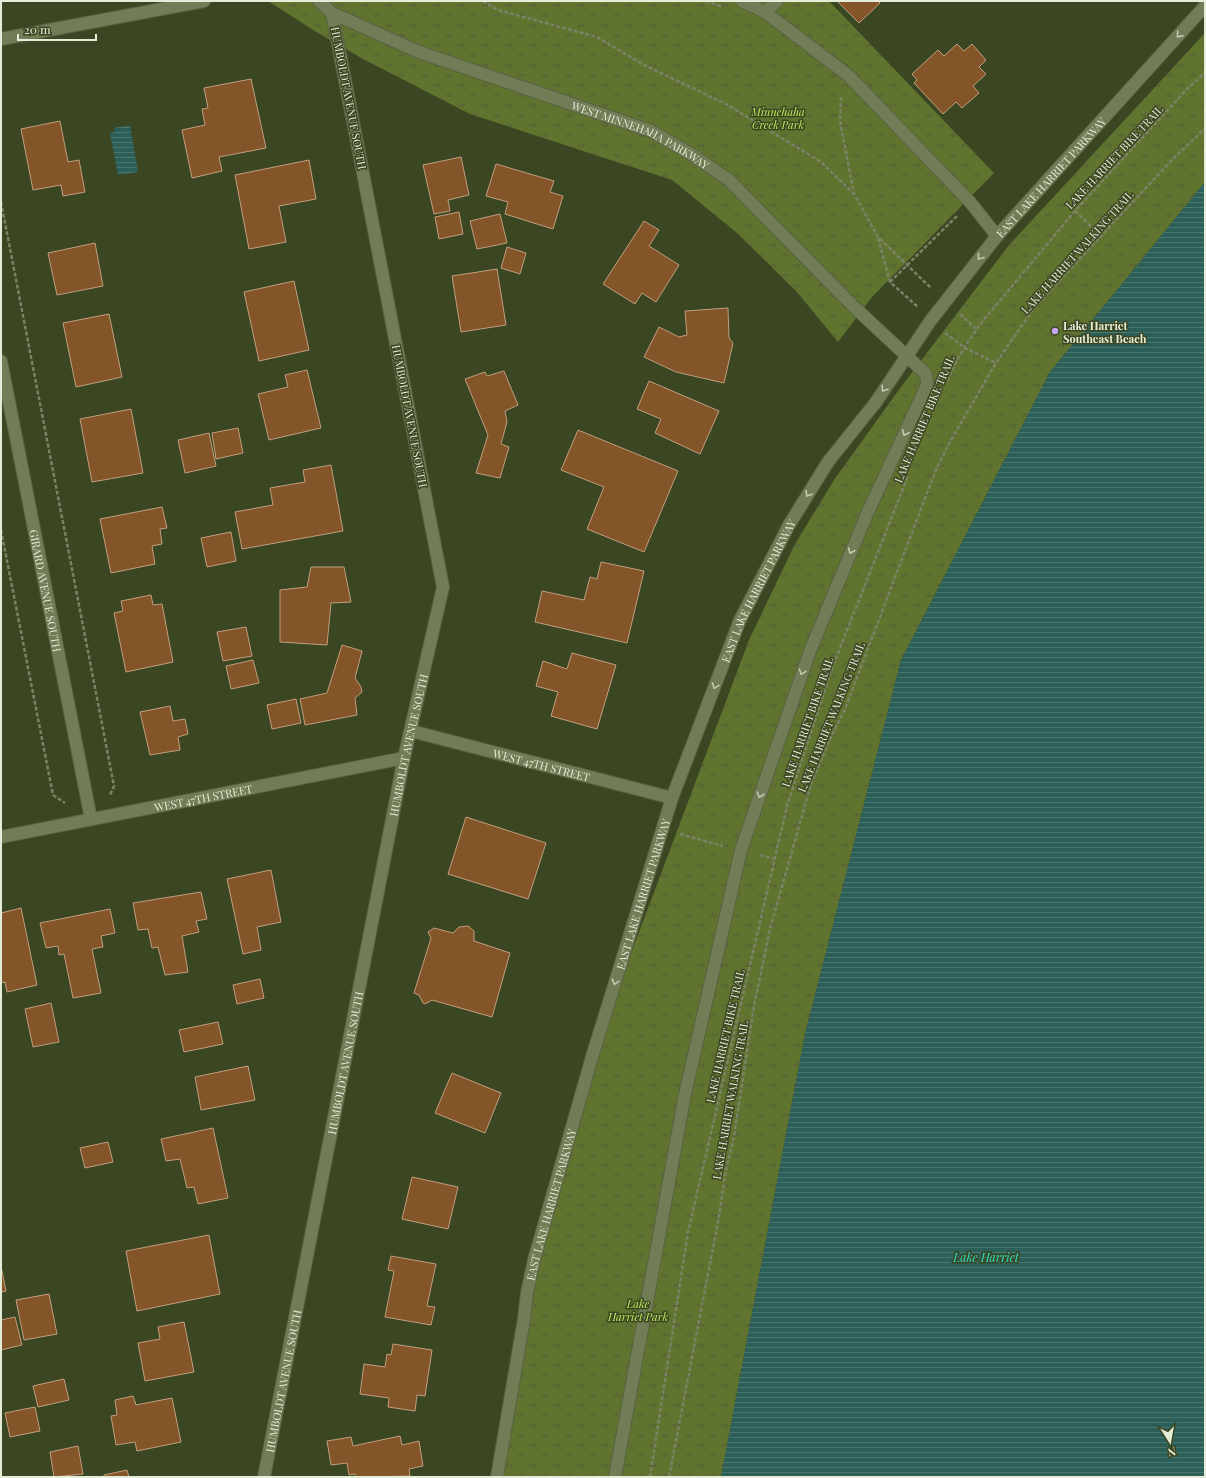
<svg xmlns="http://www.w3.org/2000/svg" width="1206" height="1478" viewBox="0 0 1206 1478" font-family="'Playfair Display',serif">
<defs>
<pattern id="park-tufts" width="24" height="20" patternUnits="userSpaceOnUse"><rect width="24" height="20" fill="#607430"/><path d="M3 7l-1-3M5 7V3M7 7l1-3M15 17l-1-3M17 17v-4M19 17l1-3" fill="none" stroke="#515b39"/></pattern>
<pattern id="water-rules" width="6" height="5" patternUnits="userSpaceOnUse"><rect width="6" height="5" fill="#2b5f58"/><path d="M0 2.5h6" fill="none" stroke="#4a766f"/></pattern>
</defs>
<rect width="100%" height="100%" fill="#3b4622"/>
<!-- park -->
<g fill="url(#park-tufts)">
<polygon points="268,1 829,1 994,173 872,297 838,342 797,292 737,233 672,180 470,114 363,59 318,33"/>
<polygon points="1205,33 1205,182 1050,372 901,660 805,1034 721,1477 497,1477 524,1319 592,1057 749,640 795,544 834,480 898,391 1009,245"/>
</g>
<!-- water -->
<g fill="url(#water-rules)">
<polygon points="130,125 138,172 118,175 110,133 115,132 114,128"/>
<polygon points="1205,182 1205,1477 721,1477 805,1034 901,660 1050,372"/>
</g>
<!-- building -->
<g fill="#835528" stroke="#c19f80">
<polygon points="837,1 878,1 880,3 859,23"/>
<polygon points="957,44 964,51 972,44 986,60 979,67 986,74 973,86 979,93 962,108 956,102 943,114 914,83 917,80 912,74 938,50 944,56"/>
<polygon points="251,79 266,148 219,157 222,171 192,178 182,130 205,125 202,109 208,108 204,88"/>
<polygon points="60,121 68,162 79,160 85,192 63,196 61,185 33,190 21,129"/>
<polygon points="461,157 469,195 448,200 450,211 434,214 423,165"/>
<polygon points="309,160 316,199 279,206 286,242 249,249 235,175"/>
<polygon points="496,164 554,181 550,192 563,196 553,229 505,214 508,202 486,196"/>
<polygon points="459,212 463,234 439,239 435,217"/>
<polygon points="500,214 507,243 477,249 470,221"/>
<polygon points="644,221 659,230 649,246 679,265 656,302 642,293 635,304 603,284"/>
<polygon points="95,243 103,286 57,295 48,253"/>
<polygon points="507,247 526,253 520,274 501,268"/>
<polygon points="497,269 506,325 461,332 452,276"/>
<polygon points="294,281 309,350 259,361 244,292"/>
<polygon points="728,308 729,338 733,343 724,383 676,372 644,357 659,327 679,337 687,335 685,311"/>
<polygon points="109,314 122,377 76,387 63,323"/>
<polygon points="307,370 321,428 269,440 258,394 288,387 285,375"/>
<polygon points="504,371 518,405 505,411 507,422 501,444 509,447 500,478 476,473 488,435 465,379 485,372 487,376"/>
<polygon points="649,381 719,411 700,454 655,433 661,419 637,409"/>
<polygon points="131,409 143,473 92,482 80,419"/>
<polygon points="238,428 243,453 216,459 212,433"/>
<polygon points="578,430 678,471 644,552 587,529 604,487 561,470"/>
<polygon points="209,433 216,466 185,473 178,440"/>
<polygon points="331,465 343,531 242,549 235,512 273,505 270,488 305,482 303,470"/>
<polygon points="162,507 167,528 160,529 162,544 152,546 155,564 111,573 100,519"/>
<polygon points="231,532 236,561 207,567 201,538"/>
<polygon points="601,562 644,571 627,643 535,622 542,591 584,600 590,577 597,579"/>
<polygon points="311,567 344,567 351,602 331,603 327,645 280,642 280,590 307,587"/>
<polygon points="151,595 153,605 162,604 173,662 126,672 114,613 123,611 121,601"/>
<polygon points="246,627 252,656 223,661 217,632"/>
<polygon points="342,645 362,651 355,678 361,687 362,692 355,698 357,715 305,725 300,699 327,693"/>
<polygon points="572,653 616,665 597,729 551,716 558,692 536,686 543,661 567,669"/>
<polygon points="253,660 259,683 231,689 226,666"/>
<polygon points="296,699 301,723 272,729 267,705"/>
<polygon points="170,706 173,721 185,719 188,734 178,737 180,750 150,755 140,712"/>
<polygon points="466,817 546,843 528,899 448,874"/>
<polygon points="271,870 281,922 257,927 261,950 243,954 227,879"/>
<polygon points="201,892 207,919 196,921 199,932 182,936 188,972 165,975 158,947 152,948 148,929 138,930 133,903"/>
<polygon points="21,908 37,985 7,992 5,982 1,983 1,913"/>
<polygon points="110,909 115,933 101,936 103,947 92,949 101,993 73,998 64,954 59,955 58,946 46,948 40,923"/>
<polygon points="468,926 474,931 474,941 510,953 492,1017 432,1000 425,1004 423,1003 419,995 414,993 431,938 428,932 434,928 453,933 459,927"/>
<polygon points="260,979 264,998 237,1004 233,985"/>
<polygon points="51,1003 59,1042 33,1047 25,1009"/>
<polygon points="218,1022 223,1044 184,1052 179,1030"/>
<polygon points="248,1066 255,1100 201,1110 195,1077"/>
<polygon points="452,1073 501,1093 485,1133 435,1113"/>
<polygon points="213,1128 228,1198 198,1204 194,1187 187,1188 180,1159 166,1161 161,1139"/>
<polygon points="108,1142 113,1162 85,1168 80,1148"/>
<polygon points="412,1177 458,1187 448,1229 402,1219"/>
<polygon points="209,1235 220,1294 137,1311 126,1251"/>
<polygon points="391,1256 436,1264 427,1306 435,1307 431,1325 385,1317 394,1271 388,1270"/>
<polygon points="1,1266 6,1291 1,1292"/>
<polygon points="49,1294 57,1334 24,1340 16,1300"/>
<polygon points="15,1317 22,1345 1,1350 1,1320"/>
<polygon points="184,1322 194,1372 145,1381 138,1343 160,1339 158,1327"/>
<polygon points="393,1344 432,1350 425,1396 417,1395 415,1411 388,1407 389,1398 360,1394 364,1364 385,1367 387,1354 391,1355"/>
<polygon points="64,1379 69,1400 38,1407 33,1386"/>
<polygon points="133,1396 136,1405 172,1398 181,1442 137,1451 135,1442 116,1445 111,1416 117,1415 115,1400"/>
<polygon points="35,1407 40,1431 10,1437 5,1413"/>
<polygon points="400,1436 402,1445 419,1441 423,1466 409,1469 410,1476 356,1477 355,1474 349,1475 347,1463 331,1465 327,1441 351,1437 353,1446"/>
<polygon points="78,1446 83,1474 54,1477 50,1452"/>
<polygon points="127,1470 129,1477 104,1477 104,1475"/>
</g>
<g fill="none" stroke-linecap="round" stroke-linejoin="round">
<!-- minor casing -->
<g stroke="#596242" stroke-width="14">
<g id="minor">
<polyline points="742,1 765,12 849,76 970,202 997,236"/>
<polyline points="765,12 777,1"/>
<polyline points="1,39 204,1"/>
<path id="s1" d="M1 361 91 819"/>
<path id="s2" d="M411 731 672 798"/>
<path id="s3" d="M1 837 404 758"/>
<path id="s4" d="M264 1477 404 758 443 587 332 13"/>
</g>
</g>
<!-- tertiary casing -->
<g stroke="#596242" stroke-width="14">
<g id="tertiary">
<path id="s5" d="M319 1 332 13 419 52 651 131 691 154 729 180 851 304 926 374 927 385 867 514 810 651 741 850 685 1094 615 1477"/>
<path id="s6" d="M497 1477 524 1319 527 1293 534 1260 592 1057 672 798 740 620 789 525 828 462 876 402 931 320 997 236 1205 6"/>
</g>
</g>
<!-- path -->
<g stroke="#7a8365" stroke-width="2.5" stroke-dasharray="4 2" stroke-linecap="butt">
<polyline points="483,1 498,10 597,37 644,65 726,104 821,162 854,194"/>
<polyline points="706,1 723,7"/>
<polyline points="841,97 840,121 854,194 878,237 931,288"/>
<polyline points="1,202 114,786 110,795"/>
<polyline points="1075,211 1102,237"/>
<polyline points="878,238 890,282 918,307"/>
<polyline points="890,282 957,216"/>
<polyline points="960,314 976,329"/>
<polyline points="945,333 965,348 996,363"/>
<path d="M947 381C957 358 971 335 987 316L1075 211 1188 88 1205 73"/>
<polyline points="1,530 53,795 65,803"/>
<polyline points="680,834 723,846"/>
<polyline points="760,855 775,859"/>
<polyline points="650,1477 688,1232 787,806 831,671 908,476"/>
<polyline points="669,1477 719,1217 725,1175 734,1136 754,1006 770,929 811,784 831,737 845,709 935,472 951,440 996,363 1034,308 1169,163 1205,128"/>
</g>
<!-- minor -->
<use href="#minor" stroke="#707d56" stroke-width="12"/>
<!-- tertiary -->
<use href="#tertiary" stroke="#707d56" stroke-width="12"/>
</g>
<!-- one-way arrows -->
<defs><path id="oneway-chevron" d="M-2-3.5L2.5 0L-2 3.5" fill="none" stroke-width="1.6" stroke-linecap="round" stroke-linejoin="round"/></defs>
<g stroke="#c2cbb1">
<use href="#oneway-chevron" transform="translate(1179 35) rotate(132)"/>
<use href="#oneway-chevron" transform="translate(980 257) rotate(128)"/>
<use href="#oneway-chevron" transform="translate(884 389) rotate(123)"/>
<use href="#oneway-chevron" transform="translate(905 433) rotate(115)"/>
<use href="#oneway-chevron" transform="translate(808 494) rotate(122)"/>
<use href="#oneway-chevron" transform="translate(851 551) rotate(113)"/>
<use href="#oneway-chevron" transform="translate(802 672) rotate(109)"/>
<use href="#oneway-chevron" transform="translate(715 686) rotate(111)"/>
<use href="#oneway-chevron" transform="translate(760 795) rotate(109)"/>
<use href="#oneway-chevron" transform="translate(615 982) rotate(107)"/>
</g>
<!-- markers -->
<circle fill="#c6a6f0" stroke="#3b4622" stroke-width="1.5" cx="1055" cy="331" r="4"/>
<g text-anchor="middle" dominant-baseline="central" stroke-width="3" stroke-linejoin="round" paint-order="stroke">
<!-- street labels -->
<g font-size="11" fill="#e5edd8" stroke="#3b4622">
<text transform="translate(349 98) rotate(79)">HUMBOLDT AVENUE SOUTH</text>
<text stroke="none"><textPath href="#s5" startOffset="350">WEST MINNEHAHA PARKWAY</textPath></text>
<text transform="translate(1114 157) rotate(-47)">LAKE HARRIET BIKE TRAIL</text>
<text stroke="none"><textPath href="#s6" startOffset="1436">EAST LAKE HARRIET PARKWAY</textPath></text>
<text transform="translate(1077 252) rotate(-48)">LAKE HARRIET WALKING TRAIL</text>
<text transform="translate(410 416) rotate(79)">HUMBOLDT AVENUE SOUTH</text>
<text transform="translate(924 419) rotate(-67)">LAKE HARRIET BIKE TRAIL</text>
<text stroke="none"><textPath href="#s1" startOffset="234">GIRARD AVENUE SOUTH</textPath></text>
<text stroke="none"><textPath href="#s6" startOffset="927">EAST LAKE HARRIET PARKWAY</textPath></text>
<text transform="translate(831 717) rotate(-68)">LAKE HARRIET WALKING TRAIL</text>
<text transform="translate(807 722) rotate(-71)">LAKE HARRIET BIKE TRAIL</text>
<text stroke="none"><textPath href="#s4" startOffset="746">HUMBOLDT AVENUE SOUTH</textPath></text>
<text stroke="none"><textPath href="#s2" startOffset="135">WEST 47TH STREET</textPath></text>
<text stroke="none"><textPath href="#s3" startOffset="206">WEST 47TH STREET</textPath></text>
<text stroke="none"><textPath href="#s6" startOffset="602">EAST LAKE HARRIET PARKWAY</textPath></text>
<text transform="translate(725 1036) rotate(-77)">LAKE HARRIET BIKE TRAIL</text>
<text stroke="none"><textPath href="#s4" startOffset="422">HUMBOLDT AVENUE SOUTH</textPath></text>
<text transform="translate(730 1100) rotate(-80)">LAKE HARRIET WALKING TRAIL</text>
<text stroke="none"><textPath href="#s6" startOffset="278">EAST LAKE HARRIET PARKWAY</textPath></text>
<text stroke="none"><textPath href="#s4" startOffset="98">HUMBOLDT AVENUE SOUTH</textPath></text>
</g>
<!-- park labels -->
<g font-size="11" font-style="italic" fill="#c0e85a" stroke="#3b4622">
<text x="778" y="111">Minnehaha<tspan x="778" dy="13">Creek Park</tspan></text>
<text x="638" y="1303">Lake<tspan x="638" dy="13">Harriet Park</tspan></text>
</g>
<!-- poi labels -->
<g font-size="11" font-weight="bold" fill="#e5edd8" stroke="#3b4622" text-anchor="start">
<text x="1063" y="325">Lake Harriet<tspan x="1063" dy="13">Southeast Beach</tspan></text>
</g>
<!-- water labels -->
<g font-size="12" font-style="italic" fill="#2ce1cd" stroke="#3b4622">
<text x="986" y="1257">Lake Harriet</text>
</g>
</g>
<!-- border -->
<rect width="1206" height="1478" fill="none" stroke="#e5edd8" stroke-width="4"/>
<!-- north arrow -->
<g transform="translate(1170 1442) rotate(169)" stroke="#3b4622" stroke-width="3" paint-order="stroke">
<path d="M0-3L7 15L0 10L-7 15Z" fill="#e5edd8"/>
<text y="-6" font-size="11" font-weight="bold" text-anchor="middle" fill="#e5edd8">N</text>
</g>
<!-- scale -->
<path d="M18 34v6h78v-6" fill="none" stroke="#e5edd8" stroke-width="2"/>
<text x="24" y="34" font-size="12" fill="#e5edd8" stroke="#3b4622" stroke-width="3" paint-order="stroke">20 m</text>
</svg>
